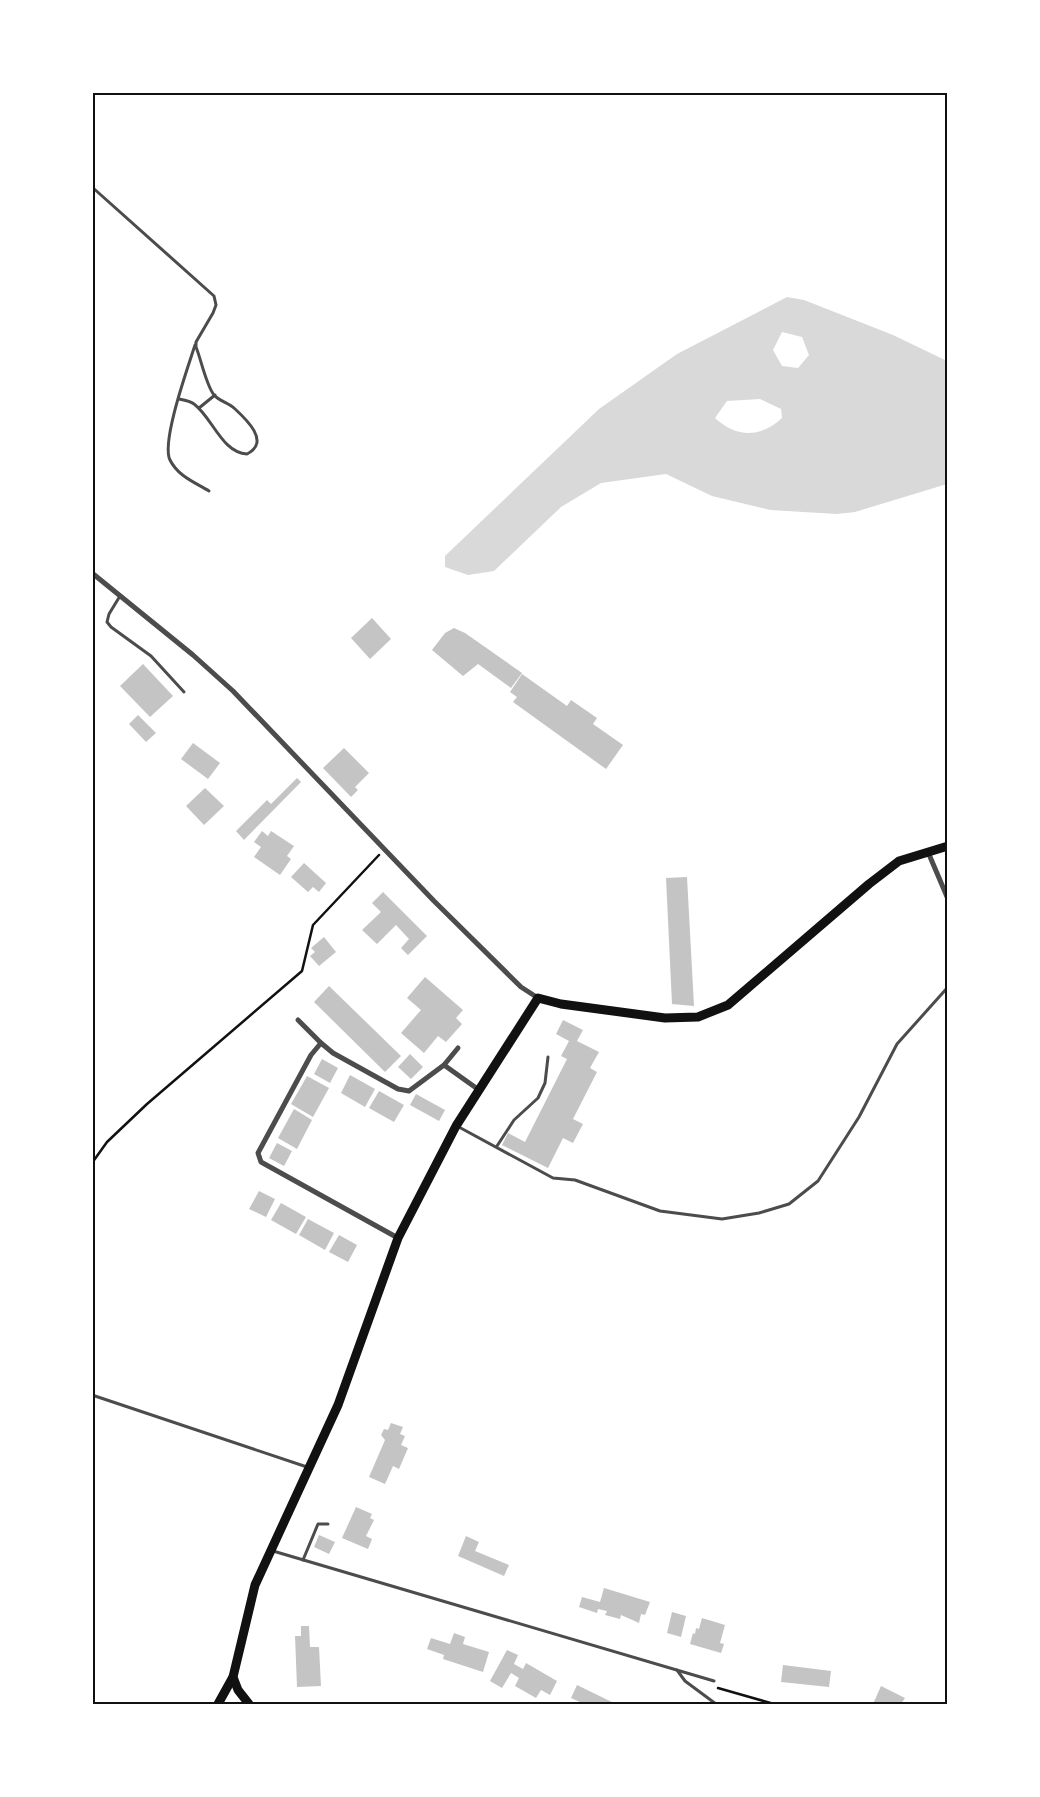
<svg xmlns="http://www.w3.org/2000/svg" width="1040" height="1797" viewBox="0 0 1040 1797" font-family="'Asap Condensed',sans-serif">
<rect width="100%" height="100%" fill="#fff"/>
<!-- water -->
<path fill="#d9d9d9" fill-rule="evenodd" d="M787 297 804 300 893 335 947 361V484L855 512 837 514 770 510 712 496 666 474 601 483 561 507 494 571 468 575 445 567V556L599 409 677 354ZM782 332 802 337 809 355 798 368 782 366 773 350ZM760 399 781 409 782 418C760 438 737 438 715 418L727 401Z"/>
<!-- building -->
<g fill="#c4c4c4">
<polygon points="372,618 391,639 370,659 351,638"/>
<polygon points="454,628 465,633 522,673 511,688 478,664 463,676 432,650 445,633"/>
<polygon points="143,664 173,696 150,717 120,686"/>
<polygon points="522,674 567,706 571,700 597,718 593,724 623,745 606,769 513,702 517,697 510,692"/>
<polygon points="138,715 156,733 146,742 129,724"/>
<polygon points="193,743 220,763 208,779 181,759"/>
<polygon points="344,748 369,773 355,787 358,790 351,797 323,768"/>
<polygon points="297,778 301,782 244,840 236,831 267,800 271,804"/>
<polygon points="205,788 224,806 204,825 186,806"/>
<polygon points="262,831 268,836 271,831 294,846 287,856 291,859 280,875 254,857 261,847 254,842"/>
<polygon points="304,863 326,883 319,892 313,887 308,892 291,877"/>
<polygon points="687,877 694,1006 672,1004 666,878"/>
<polygon points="383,892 427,936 408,955 401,948 409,939 396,925 377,944 362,930 381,912 372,903"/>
<polygon points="324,937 336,952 319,966 310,956 315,952 311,948"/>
<polygon points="425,977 463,1010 456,1018 462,1024 446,1042 438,1036 424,1053 401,1033 421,1010 407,998"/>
<polygon points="329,986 401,1056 385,1072 314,1002"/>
<polygon points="563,1020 583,1030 577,1041 599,1052 590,1068 597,1072 573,1119 583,1124 573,1143 563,1138 548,1168 502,1145 508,1133 525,1142 567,1059 561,1056 569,1041 556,1034"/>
<polygon points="410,1054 423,1067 411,1079 398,1067"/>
<polygon points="322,1059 338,1068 330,1083 314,1074"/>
<polygon points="350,1075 375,1089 365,1107 341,1093"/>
<polygon points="307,1076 329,1088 313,1117 291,1104"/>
<polygon points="379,1091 404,1105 394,1122 369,1108"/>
<polygon points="416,1094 445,1110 439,1121 410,1105"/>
<polygon points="294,1109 312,1120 297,1149 278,1138"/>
<polygon points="277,1143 292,1151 284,1166 269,1158"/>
<polygon points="259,1191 275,1199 266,1217 249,1209"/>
<polygon points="281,1203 306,1217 296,1234 271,1220"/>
<polygon points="308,1219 334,1233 325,1250 299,1235"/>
<polygon points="339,1235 357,1245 348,1262 329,1252"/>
<polygon points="391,1423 403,1427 400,1434 405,1436 401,1445 408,1448 399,1469 393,1466 385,1484 369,1477 385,1440 381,1435 384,1429 388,1430"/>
<polygon points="356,1507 372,1514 370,1518 374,1520 366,1536 372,1539 368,1549 342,1538"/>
<polygon points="319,1535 335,1542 329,1554 314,1547"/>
<polygon points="466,1536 479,1542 475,1551 509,1565 504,1576 458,1556"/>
<polygon points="604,1588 650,1602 645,1615 641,1614 639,1623 621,1615 620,1619 605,1615 607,1611 598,1609 597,1613 579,1607 582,1597 600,1602"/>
<polygon points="672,1612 686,1616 681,1637 667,1633"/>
<polygon points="702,1618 725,1625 720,1643 724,1644 721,1653 690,1644 693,1633 695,1634 696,1628 699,1629"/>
<polygon points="301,1626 309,1626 310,1647 319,1647 321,1686 297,1687 295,1636 301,1636"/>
<polygon points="454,1633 465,1637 463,1644 489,1652 483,1672 443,1659 444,1655 427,1649 431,1638 450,1644"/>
<polygon points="507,1650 518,1655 514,1664 523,1669 526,1663 557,1681 550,1695 541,1690 536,1698 515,1686 519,1678 511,1673 502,1688 490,1681"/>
<polygon points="783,1665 831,1671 829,1687 781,1682"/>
<polygon points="577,1685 616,1704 584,1704 571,1698"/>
<polygon points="881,1686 905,1698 901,1704 873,1704"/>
</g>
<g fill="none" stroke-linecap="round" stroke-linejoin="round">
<!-- path -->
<g stroke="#111" stroke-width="2.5">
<polyline points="92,1163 107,1142 147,1104 302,971 313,925 379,855"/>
<polyline points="718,1688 774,1704"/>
</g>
<!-- service -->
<g stroke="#4c4c4c" stroke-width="3">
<path d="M92 187 214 296 216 305 213 313 196 342V347C201 359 206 385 214 395 219 401 229 403 234 408 246 419 271 442 247 454 222 453 212 417 194 404 190 401 184 400 179 399"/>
<path d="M195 345C188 367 161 442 170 460 178 476 194 482 209 491"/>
<polyline points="199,408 215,395"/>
<polyline points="120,596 109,614 107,622 111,627 151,656 184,692"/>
<polyline points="457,1126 553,1178 575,1180 660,1211 722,1219 759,1213 789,1204 818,1181 859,1117 897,1044 948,987"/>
<polyline points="497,1146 514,1120 538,1098 545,1083 548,1057"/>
<polyline points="92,1395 307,1467"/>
<polyline points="273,1551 714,1681"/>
<polyline points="303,1560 318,1524 328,1524"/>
<polyline points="677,1670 685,1681 716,1704"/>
</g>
<!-- minor -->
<g stroke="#4c4c4c" stroke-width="5">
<polyline points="92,573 193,655 233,691 434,901 521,987 538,998"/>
<polyline points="928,852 948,899"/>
<polyline points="298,1020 321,1043"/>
<polyline points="444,1065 458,1048"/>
<polyline points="398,1238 261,1162 258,1153 311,1055 321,1043 333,1053 398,1089 409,1091 444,1065 479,1090"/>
</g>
<!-- secondary -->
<g stroke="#111" stroke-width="9">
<polyline points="233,1677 238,1690 249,1704"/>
<polyline points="218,1704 233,1677 255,1585 338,1405 398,1238 456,1126 538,998 561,1004 665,1018 698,1017 728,1005 869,884 899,861 948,846"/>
</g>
</g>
<!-- border -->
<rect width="1040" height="1797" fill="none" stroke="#ffffff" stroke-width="188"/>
<rect x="94" y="94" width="852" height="1609" fill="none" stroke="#111" stroke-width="2"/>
</svg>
